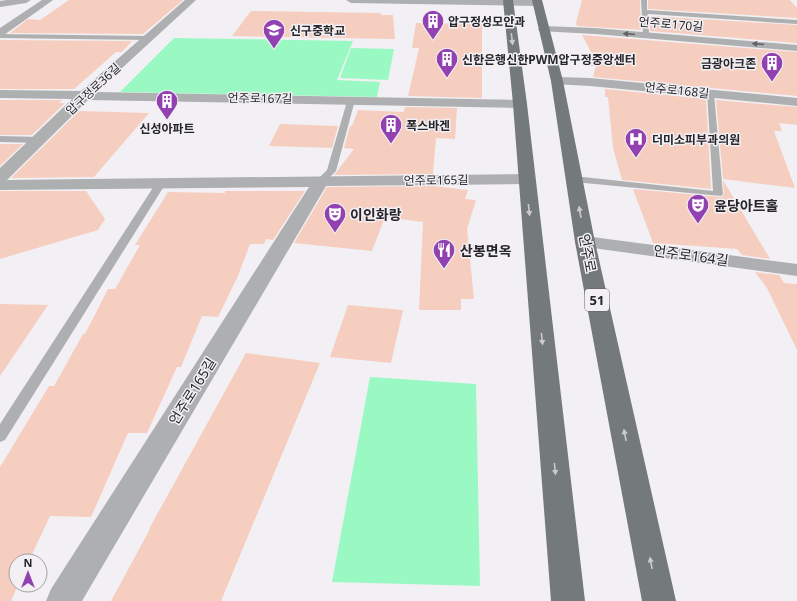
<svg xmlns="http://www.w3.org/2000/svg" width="797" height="601" viewBox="0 0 797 601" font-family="'Noto Sans','Noto Sans KR',sans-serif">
<rect width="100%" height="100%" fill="#f2f0f4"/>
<!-- green -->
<g fill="#9af9c3">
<polygon points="174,38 353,41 337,80 380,82 377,97 120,92"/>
<polygon points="351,48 394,49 388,80 340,78"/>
<polygon points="370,377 476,384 480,586 332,582"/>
</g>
<!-- building -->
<g fill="#f6cebf">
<polygon points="69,0 183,0 143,34 10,33 28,19 40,20"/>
<polygon points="582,0 640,0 641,30 577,26 576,23"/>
<polygon points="648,0 790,0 797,8 797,18 648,9"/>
<polygon points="251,11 381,13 381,15 393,15 395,39 232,36"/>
<polygon points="650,16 797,25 797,43 650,31"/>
<polygon points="416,23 482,24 482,98 408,96 419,48 412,48"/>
<polygon points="582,35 797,52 797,96 593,77 596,66 589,66 592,54"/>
<polygon points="0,40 132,41 122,52 116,52 74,89 0,89"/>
<polygon points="605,89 706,99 711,189 622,180 613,148 608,97 605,97"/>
<polygon points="0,100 62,100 59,103 65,103 32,135 0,135"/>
<polygon points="716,100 797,107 797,125 779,123 782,131 774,131 795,188 723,179"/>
<polygon points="405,107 457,108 455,139 436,138 433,174 334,175 354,149 344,148 350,126 352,126 358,110 404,112"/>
<polygon points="79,111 149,113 94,177 11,178"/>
<polygon points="280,124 338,126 332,148 269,146"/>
<polygon points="0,144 23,144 0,166"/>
<polygon points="723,180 770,259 742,255 737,249 653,243 633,189 721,197 724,194"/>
<polygon points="433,186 468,190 465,199 476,200 467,229 474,299 461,299 461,310 419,310 423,222 385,217 372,251 294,243 327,187"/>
<polygon points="0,191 86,191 105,219 98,230 0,259"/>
<polygon points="225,191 305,191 273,240 266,239 264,244 250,244 238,276 218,317 202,316 181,367 177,367 147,433 128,433 91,517 50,516 29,561 16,561 16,585 18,585 11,601 0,601 0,467 49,386 54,386 83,334 85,334 108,289 115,289 140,245 135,245 168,192 225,193"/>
<polygon points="755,272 779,275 784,283 797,284 797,350 767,288"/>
<polygon points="0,304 48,305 0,376"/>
<polygon points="348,305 403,310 391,363 330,357"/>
<polygon points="246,353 320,363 221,601 111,601 150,529 149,529"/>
</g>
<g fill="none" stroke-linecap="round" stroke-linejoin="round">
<!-- service -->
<g fill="#adafb0" fill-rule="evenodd">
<polygon points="641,0 647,0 647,10 797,20 797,24 648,14 649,35 646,37 643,35"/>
<polygon points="0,34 148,36 151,38 148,40 0,38"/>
<polygon points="707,92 710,92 714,94 723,194 721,196 574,182 569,179 574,176 713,191"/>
<polygon points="348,98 351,98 355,100 336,171 324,183 318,183 316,181 327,170"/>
<polygon points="0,136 40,137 44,140 40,143 0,142"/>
<polygon points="161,180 166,183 5,440 0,442 0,424 156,183"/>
</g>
<!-- minor -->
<g fill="#adafb0" fill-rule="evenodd">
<polygon points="7,0 31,0 26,3 0,7 0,1"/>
<polygon points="42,0 53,0 4,35 0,36 0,28"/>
<polygon points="185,0 196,0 96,92 520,100 525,101 527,104 525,107 520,108 88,100 7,180 526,174 532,175 535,179 532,183 526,184 326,186 82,601 46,601 51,589 309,187 0,190 0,168 72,99 0,98 0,90 81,91"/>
<polygon points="346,0 533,0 540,1 542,3 537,6 351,3"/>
<polygon points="543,26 595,28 797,45 797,51 595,34 539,31 538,29"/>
<polygon points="557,77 590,78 797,98 797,106 590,86 552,84 551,81 552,78"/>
<polygon points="585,236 797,264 797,276 578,246 575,242 578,238"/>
</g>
<!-- primary -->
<g fill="#747979" fill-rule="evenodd">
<polygon points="503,0 513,0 527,104 585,601 551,601 513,104"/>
<polygon points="532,0 542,0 563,81 595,242 676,601 642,601 575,242 551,81"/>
</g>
</g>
<!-- one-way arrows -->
<defs><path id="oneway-solid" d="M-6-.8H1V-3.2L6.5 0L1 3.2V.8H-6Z"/></defs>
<g fill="#636365">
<use href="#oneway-solid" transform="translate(629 34) rotate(-175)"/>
<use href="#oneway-solid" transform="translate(758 44) rotate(-175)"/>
</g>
<g fill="#cccccf">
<use href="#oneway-solid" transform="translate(512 39) rotate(83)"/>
<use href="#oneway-solid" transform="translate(529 210) rotate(84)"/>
<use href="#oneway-solid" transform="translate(580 212) rotate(-100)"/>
<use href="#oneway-solid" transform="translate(542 339) rotate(84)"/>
<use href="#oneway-solid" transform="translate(625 435) rotate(-101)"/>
<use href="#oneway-solid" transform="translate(555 469) rotate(84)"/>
<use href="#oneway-solid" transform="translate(651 563) rotate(-101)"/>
</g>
<!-- icons -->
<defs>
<g id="building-pin" transform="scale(1.15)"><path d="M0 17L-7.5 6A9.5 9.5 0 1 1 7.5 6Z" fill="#9241b1" stroke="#f2f0f4"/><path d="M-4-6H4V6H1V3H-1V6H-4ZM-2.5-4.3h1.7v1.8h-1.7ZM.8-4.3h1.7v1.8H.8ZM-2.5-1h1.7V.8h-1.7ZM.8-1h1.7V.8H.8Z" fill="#fff"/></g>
<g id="school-pin" transform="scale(1.15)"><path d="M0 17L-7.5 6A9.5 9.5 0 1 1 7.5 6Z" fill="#9241b1" stroke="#f2f0f4"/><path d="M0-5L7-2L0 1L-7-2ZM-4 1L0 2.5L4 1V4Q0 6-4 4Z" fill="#fff"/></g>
<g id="hospital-pin" transform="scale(1.15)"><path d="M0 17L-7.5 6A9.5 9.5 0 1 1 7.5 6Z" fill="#9241b1" stroke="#f2f0f4"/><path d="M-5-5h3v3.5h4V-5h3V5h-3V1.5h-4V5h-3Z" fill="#fff"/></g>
<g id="theatre-pin" transform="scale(1.15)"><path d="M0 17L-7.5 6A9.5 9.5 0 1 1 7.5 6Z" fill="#9241b1" stroke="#f2f0f4"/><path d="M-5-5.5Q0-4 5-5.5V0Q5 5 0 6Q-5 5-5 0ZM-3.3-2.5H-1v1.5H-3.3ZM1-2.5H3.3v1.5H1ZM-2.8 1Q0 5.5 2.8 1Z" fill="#fff"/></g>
<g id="restaurant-pin" transform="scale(1.15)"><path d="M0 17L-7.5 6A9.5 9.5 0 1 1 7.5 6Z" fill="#9241b1" stroke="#f2f0f4"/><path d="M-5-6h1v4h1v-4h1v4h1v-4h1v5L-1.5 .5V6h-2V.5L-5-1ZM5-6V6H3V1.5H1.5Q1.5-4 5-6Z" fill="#fff"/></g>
</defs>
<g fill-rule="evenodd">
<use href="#building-pin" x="433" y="21"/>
<use href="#school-pin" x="274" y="30"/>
<use href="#building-pin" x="447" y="59"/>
<use href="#building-pin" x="772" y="63"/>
<use href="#building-pin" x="167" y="101"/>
<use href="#building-pin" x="391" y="125"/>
<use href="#hospital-pin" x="636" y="139"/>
<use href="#theatre-pin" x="698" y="205"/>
<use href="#theatre-pin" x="335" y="214"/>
<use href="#restaurant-pin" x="444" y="250"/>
</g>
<g text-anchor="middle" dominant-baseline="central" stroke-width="3" stroke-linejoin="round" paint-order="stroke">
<!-- far-poi labels -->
<g font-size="12" font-weight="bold" fill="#262527" stroke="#f2f0f4" text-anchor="start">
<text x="448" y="21">압구정성모안과</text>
<text x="290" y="30">신구중학교</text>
<text x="462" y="59">신한은행신한PWM압구정중앙센터</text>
<text x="756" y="63" text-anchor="end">금광아크존</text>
<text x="406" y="125">폭스바겐</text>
<text x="167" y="128" text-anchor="middle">신성아파트</text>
<text x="652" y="139">더미소피부과의원</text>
</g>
<!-- far-street labels -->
<g font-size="12" fill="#262527" stroke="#f2f0f4">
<text transform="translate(671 24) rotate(5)">언주로170길</text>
<text transform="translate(93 89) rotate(-43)">압구정로36길</text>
<text transform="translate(677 90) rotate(6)">언주로168길</text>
<text transform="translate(260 98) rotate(1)">언주로167길</text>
<text transform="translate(436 180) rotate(-1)">언주로165길</text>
</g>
<!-- shield labels -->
<rect fill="#f2f0f4" stroke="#636264" stroke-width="1" x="585" y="289" width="24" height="22" rx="3"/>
<g font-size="13" font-weight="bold" fill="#262527">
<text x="597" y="300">51</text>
</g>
<!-- poi labels -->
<g font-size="14" font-weight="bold" fill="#262527" stroke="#f2f0f4" text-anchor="start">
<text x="714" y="205">윤당아트홀</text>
<text x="350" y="214">이인화랑</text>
<text x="460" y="250">산봉면옥</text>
</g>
<!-- street labels -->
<g font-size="14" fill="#262527" stroke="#f2f0f4">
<text transform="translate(588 253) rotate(79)">언주로</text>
<text transform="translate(691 255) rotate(8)">언주로164길</text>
<text transform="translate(192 391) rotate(-58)">언주로165길</text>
</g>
</g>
<!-- north arrow -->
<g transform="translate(28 573)"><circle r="19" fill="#f2f0f4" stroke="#a09fa2"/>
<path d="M0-3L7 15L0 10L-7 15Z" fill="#9241b1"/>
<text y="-6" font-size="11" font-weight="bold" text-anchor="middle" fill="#262527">N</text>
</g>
</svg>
